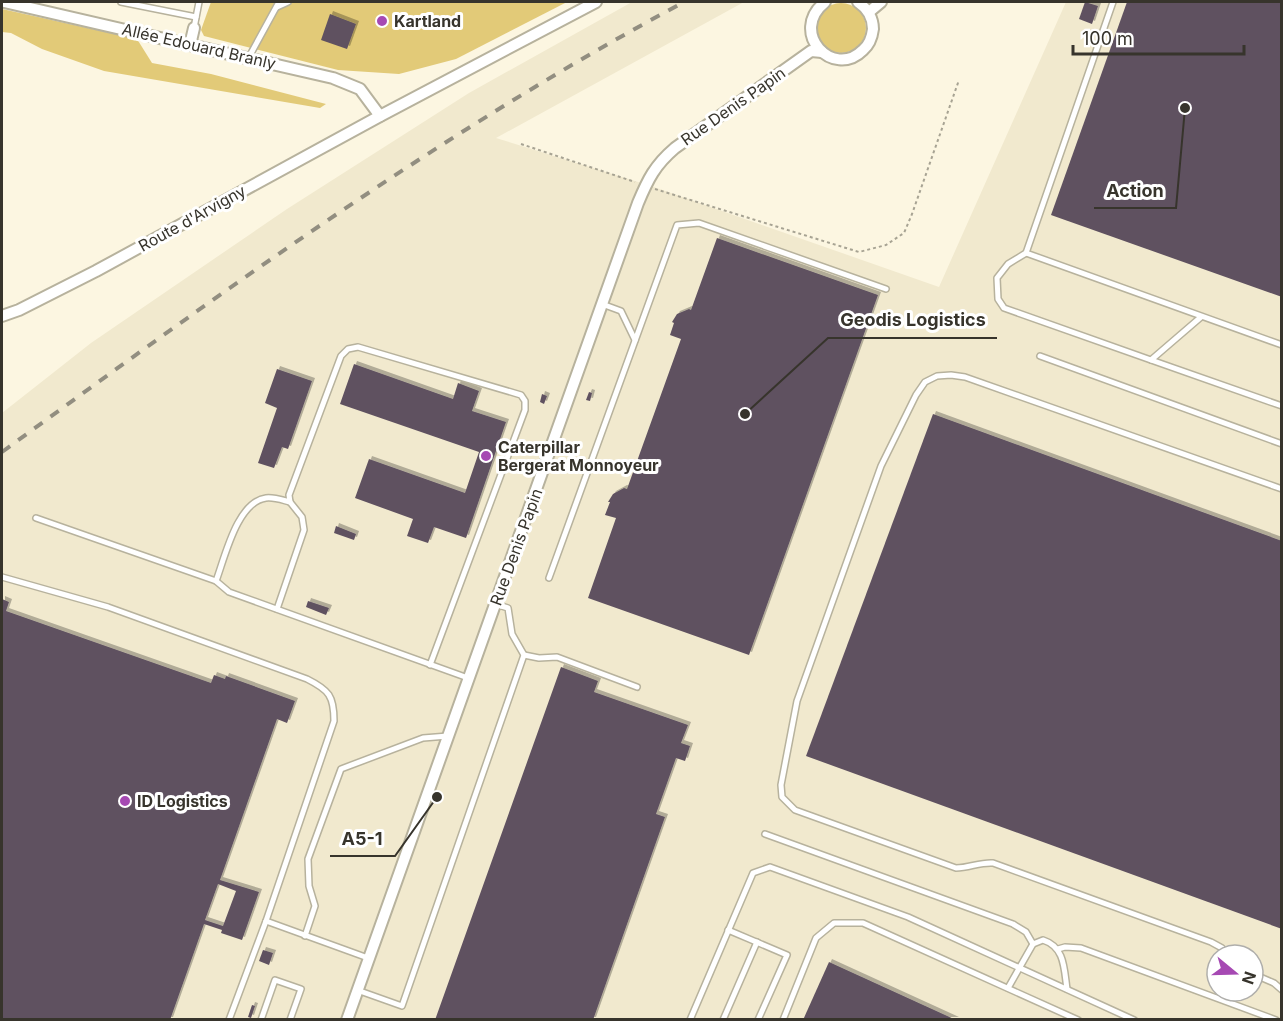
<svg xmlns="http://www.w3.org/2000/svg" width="1283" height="1021" viewBox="0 0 1283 1021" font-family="Inter,sans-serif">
<defs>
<filter id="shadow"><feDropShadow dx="3" dy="-3" stdDeviation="0" flood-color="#0004"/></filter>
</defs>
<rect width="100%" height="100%" fill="#fcf6e1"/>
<!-- built -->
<path fill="#f1e9ce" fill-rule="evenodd" d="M632 2H744L496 138 651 186 939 287 1066 2H1281V1019L2 1020V413L91 343 287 209 469 93ZM1217 955H1253V991H1217Z"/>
<!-- green -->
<g fill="#e2ca78">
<polygon points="211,2 567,2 456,59 399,74 338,70 204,36 201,30"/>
<circle cx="841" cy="28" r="25"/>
<polygon points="2,9 137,39 152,63 211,74 326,104 320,108 104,71 42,49 11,33 2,32"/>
</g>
<!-- building -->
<g fill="#5f5160" fill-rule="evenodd" filter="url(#shadow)">
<polygon points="1085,2 1098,6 1092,24 1079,19"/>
<polygon points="1127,2 1282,2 1282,297 1051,215"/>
<polygon points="330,14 356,24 347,49 321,40"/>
<polygon points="717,238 878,295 749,655 588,598 616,518 605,515 610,502 608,502 613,494 624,488 627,489 681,339 670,335 674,323 672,322 677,314 689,309 691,310"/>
<polygon points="354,364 453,399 458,383 479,391 472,411 506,422 466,538 434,527 428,543 407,536 413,519 355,498 369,459 465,493 479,452 340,404"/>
<polygon points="277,369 312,381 288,449 282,447 274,468 258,463 277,408 265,403"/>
<polygon points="589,392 592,393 590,401 586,400"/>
<polygon points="542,394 547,396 544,404 540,402"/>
<polygon points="933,414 1282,541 1282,929 806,756"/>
<polygon points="336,526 356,534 354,540 334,533"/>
<path d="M2 599 9 602 6 611 211 683 214 675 225 679 226 676 295 701 287 723 277 719 220 880 259 892 242 940 221 933 222 930 204 924 170 1020H2ZM218 884 236 891 223 926 205 920Z"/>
<polygon points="308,601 329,608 326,615 306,607"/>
<polygon points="561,667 598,681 594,692 688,725 681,743 690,746 685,761 676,758 656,814 665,817 593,1020 435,1020"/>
<polygon points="263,950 273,953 269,965 259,961"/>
<polygon points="829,962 956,1020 803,1020"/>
<polygon points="252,1005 255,1006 251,1018 248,1017"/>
</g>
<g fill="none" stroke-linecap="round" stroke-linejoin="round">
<!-- service casing -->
<g stroke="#b7b29d" stroke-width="8">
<g id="service">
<polyline points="121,2 196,17"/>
<polyline points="1113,2 1026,253 1008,264 997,278 998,299 1004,308 1151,360 1201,317"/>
<polyline points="277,7 288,2"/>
<polyline points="194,28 199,2"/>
<polyline points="249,57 279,2"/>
<polyline points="1026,253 1282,345"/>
<polyline points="602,304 621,311 635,340"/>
<polyline points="1040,356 1282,444"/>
<polyline points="1151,360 1282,406"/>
<polyline points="36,518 216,581 229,592 468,678"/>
<path d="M2 577 108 607 307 679C329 690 334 696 334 721L266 921 229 1020"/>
<polyline points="549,578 677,225 699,223 886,289"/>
<path d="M216 581C225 557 237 502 266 498 274 497 282 500 290 502"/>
<polyline points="277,609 304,530 302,517 290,502 289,495 341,356 348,349 358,347 521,395 525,401 525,410 430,665"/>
<polyline points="524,655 539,658 557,657 637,687"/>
<polyline points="765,834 1013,924 1026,932 1033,944"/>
<polyline points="266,921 368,958"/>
<polyline points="728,930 787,955 758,1020"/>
<polyline points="305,936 315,906 309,886 308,859 341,769 423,738 448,736"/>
<polyline points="1058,949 1065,947 1081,948 1276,1020"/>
<path d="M1228 955 1222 948 1211 942 993 863C980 862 969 868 956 868L795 810 782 797 781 785 797 701 881 466 916 395 925 382 937 376 951 375 965 377 1282 489"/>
<polyline points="1253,974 1274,983 1282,990"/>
<path d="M1008 988 1033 944 1043 940C1065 947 1064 969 1067 989"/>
<polyline points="357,990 402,1006 524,655 512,634 508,608 495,604"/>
<polyline points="261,1020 275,980 301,989 290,1020"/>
<polyline points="690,1020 753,873 770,867 908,917 1134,1020"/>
<polyline points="723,1020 757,942"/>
<polyline points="783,1020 816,938 834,923 863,923 1078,1020"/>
</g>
</g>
<!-- minor casing -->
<g stroke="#b7b29d" stroke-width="14">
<g id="minor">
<polyline points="4,2 333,78 360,89 380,116"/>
<path d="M825 2C788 32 833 80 863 50 869 45 872 37 873 29 873 18 867 8 858 2"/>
<polyline points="869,12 881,2"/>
<polyline points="190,45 194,28"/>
<polyline points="2,316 19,310 96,271 380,116 596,2"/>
<path d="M347 1020 638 203C648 179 655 165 675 148L811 51 822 52"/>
</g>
</g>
<!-- path -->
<g stroke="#a7a393" stroke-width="2" stroke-dasharray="3 3" stroke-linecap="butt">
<polyline points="521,144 635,182"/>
<polyline points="655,189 859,252 886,245 904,233 912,214 959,80"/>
</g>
<!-- service -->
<use href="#service" stroke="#fff" stroke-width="5"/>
<!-- minor -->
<use href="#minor" stroke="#fff" stroke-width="10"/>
<!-- rail -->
<path stroke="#928e80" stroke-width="4" stroke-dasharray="10 10" stroke-linecap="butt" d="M2 452C223 291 443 131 684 2"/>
</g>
<!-- markers -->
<g fill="#a649b3" stroke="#fff" stroke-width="2">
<circle cx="382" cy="21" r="6"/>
<circle cx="486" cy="456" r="6"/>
<circle cx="125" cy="801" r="6"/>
</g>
<g text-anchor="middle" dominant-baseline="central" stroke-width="6" stroke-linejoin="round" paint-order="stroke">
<!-- poi labels -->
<g font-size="16" font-weight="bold" fill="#37342c" stroke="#fff" text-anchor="start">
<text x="394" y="21">Kartland</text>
<text x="498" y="447">Caterpillar<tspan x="498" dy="18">Bergerat Monnoyeur</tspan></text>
<text x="137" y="801">ID Logistics</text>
</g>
<!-- street labels -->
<g font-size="16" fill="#37342c" stroke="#fff">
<text transform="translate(199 46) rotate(13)">Allée Edouard Branly</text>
<text transform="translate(733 106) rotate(-35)">Rue Denis Papin</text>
<text transform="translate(192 218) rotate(-29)">Route d'Arvigny</text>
<text transform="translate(516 547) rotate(-70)">Rue Denis Papin</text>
</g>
</g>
<!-- callouts -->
<path fill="none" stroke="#37342c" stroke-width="2" d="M1185 108L1176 208H1094M745 414L828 338H997M437 797L395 856H330"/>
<g fill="#37342c" stroke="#fff" stroke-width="2">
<circle cx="1185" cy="108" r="6"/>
<circle cx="745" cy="414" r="6"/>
<circle cx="437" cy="797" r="6"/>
</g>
<g font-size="18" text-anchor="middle" font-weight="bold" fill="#37342c" stroke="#fff" stroke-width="6" stroke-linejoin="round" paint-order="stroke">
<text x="1135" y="197">Action</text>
<text x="913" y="326">Geodis Logistics</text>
<text x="362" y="845">A5-1</text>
</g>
<!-- border -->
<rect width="1283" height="1021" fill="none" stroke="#37342c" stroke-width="6"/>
<!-- north arrow -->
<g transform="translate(1235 973) rotate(109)"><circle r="28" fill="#ffffff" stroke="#afaeab" stroke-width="1.5"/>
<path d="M0-4.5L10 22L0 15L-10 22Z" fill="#a649b3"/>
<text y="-9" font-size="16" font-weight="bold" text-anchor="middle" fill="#37342c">N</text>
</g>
<!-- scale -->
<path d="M1073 45v9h171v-9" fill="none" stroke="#37342c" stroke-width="3"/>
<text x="1082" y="45" font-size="18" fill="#37342c" stroke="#ffffff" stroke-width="4.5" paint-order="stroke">100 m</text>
</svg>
